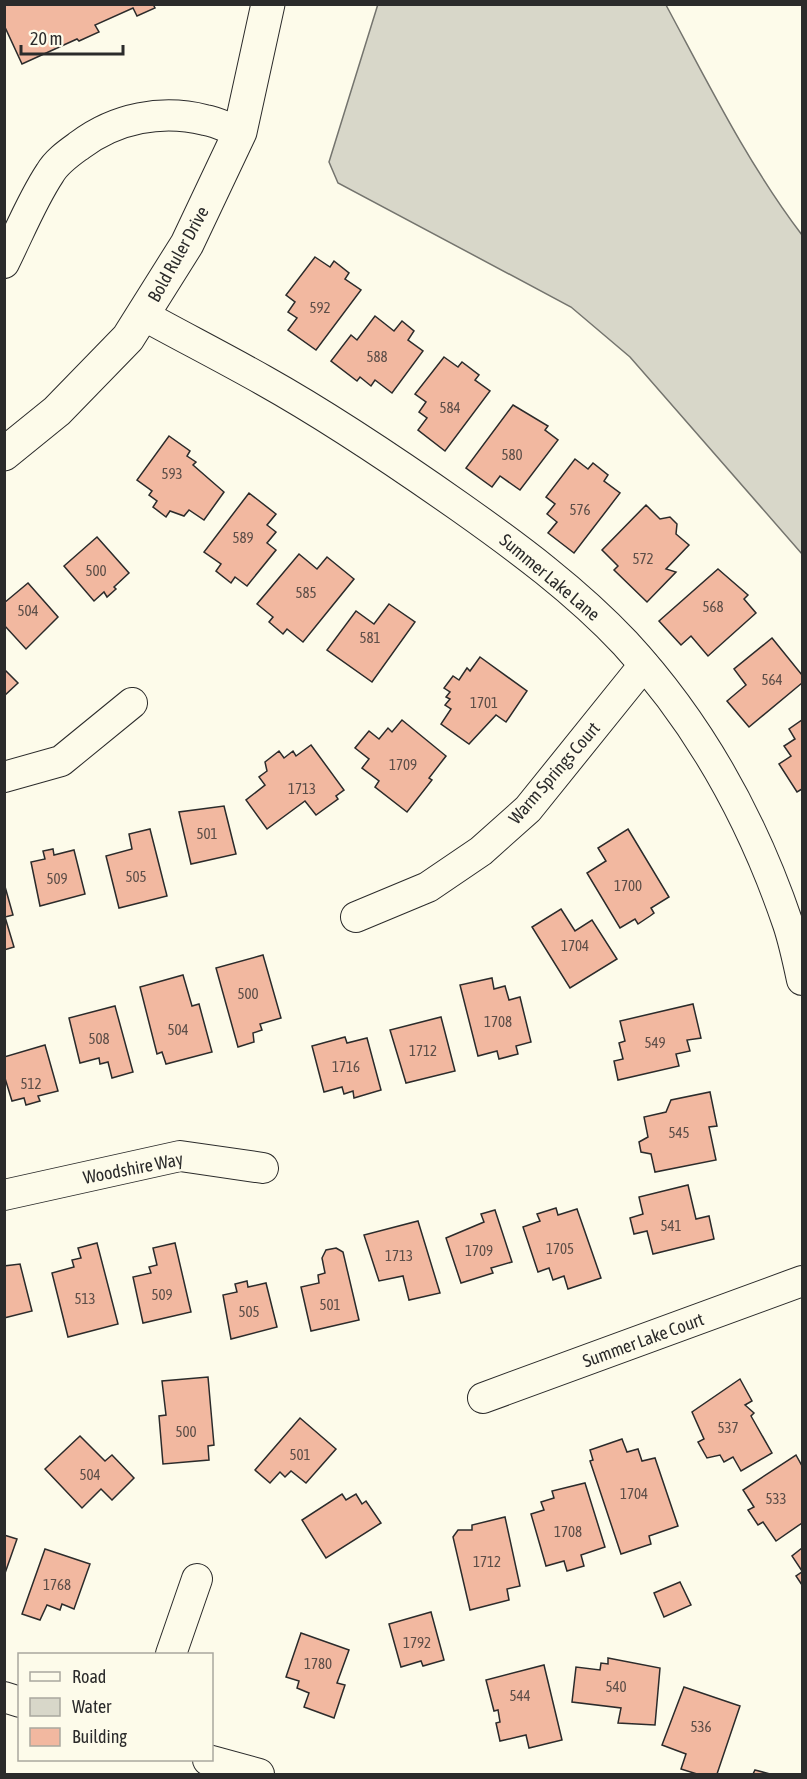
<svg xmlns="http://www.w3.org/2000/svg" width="807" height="1779" viewBox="0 0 807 1779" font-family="'Asap Condensed',sans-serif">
<rect width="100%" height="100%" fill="#fdfbea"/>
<!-- water -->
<path fill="#d8d7c9" stroke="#74746e" stroke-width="1.5" d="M378 4 666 5C708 83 748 164 802 235V554L630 357 571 307 338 183 329 162Z"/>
<!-- building -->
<g fill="#f2b8a0" stroke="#2b2b2b" stroke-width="1.5">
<polygon points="5,4 153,4 155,8 137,16 133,8 95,25 99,32 79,41 77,39 22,64 4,25"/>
<polygon points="315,257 330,267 334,261 349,273 345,279 361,290 316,350 288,330 297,318 288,312 295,302 286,295"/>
<polygon points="375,316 394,331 402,321 414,331 408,340 423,351 392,393 375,380 371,386 360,377 357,381 331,361 351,335 357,340"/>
<polygon points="444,357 458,367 462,362 479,375 475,380 490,391 445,451 418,430 427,418 419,412 426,402 415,394"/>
<polygon points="513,405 548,426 545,430 558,440 520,490 500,476 492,487 466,468"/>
<polygon points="169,436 190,451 187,456 196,462 193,465 224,492 204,520 189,510 184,516 170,511 166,517 153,507 157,501 149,495 152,491 137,480"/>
<polygon points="575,459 588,469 593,463 608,475 604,481 620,493 574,553 548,533 557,522 547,514 555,504 546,497"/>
<polygon points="249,493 276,514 267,525 276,532 267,543 276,550 247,586 235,577 231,583 216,571 221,564 204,552"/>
<polygon points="646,505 660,519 670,517 677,524 676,534 689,545 666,569 676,572 647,602 614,570 618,566 602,550"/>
<polygon points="97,537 129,573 114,587 116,589 107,597 104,592 94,601 64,566"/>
<polygon points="299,554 317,569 327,557 354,579 303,642 287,629 283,634 269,622 273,617 257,604"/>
<polygon points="718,569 748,595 744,599 756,613 708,656 691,636 681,645 659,621"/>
<polygon points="28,583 58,617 26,649 4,625 4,603"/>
<polygon points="389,604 415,622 372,682 327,650 356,611 374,624"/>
<polygon points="772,638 802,675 802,683 749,727 727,701 746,685 734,669"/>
<polygon points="480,657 527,691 506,722 496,715 469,744 441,724 451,709 445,705 450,699 446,697 450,692 444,688 453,676 459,680 467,668 470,671"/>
<polygon points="4,669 18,683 4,696"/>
<polygon points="402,720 446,756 429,778 432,780 407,812 375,787 379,781 362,768 369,759 355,748 369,731 379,739 388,728 392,732"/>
<polygon points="802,720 802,789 797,792 779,764 791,756 784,746 795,739 789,729"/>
<polygon points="311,745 344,790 336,796 338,799 316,815 305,801 267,829 246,800 265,785 259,777 267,771 265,762 279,751 284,758 293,751 296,756"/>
<polygon points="224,806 236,854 191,864 179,812"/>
<polygon points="150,829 167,896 119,908 106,856 132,849 129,834"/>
<polygon points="628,829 669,897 651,908 654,913 650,916 638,924 635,919 620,928 587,873 606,861 598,848"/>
<polygon points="53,849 54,855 74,850 85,894 40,906 31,862 45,859 43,851"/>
<polygon points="4,883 13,915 5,917 14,947 4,950"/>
<polygon points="561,909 575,931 592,920 617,959 570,988 532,927"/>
<polygon points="263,955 281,1018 260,1024 262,1030 253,1033 254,1042 238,1047 216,968"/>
<polygon points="183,975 192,1006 199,1004 212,1052 166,1064 162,1052 157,1054 140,987"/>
<polygon points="492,978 494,989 505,986 509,1000 520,997 531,1042 516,1046 518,1054 499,1059 497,1051 478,1056 460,985"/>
<polygon points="693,1004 701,1038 687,1040 690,1051 676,1054 679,1066 618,1080 614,1061 623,1059 619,1043 625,1041 620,1021"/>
<polygon points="115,1006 133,1072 112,1078 108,1062 100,1064 99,1058 80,1063 69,1018"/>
<polygon points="441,1017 455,1071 406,1083 390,1030"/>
<polygon points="345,1037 347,1043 367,1038 381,1090 354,1098 353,1091 344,1094 342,1087 324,1092 312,1046"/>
<polygon points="45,1045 58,1091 38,1096 40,1101 26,1105 24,1098 12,1101 4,1075 4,1057"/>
<polygon points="710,1092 717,1126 709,1127 716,1160 655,1172 651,1154 641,1152 639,1142 648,1137 644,1117 666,1112 671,1100"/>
<polygon points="688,1185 696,1219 709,1216 714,1239 653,1254 647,1231 634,1234 630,1218 643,1214 639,1197"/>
<polygon points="556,1208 558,1215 577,1209 601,1278 568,1289 564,1276 553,1280 549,1268 538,1272 523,1227 540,1221 537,1214"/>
<polygon points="495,1210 512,1262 491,1268 493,1273 461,1283 446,1238 484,1222 481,1214"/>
<polygon points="418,1221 440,1293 409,1300 403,1276 379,1281 364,1235"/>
<polygon points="97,1243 118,1324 68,1337 52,1273 74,1267 72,1260 81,1258 78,1248"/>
<polygon points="175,1243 191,1312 143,1323 133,1277 151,1273 149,1267 157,1265 153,1248"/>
<polygon points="336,1248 343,1252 359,1320 311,1331 301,1287 319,1283 318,1275 325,1273 322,1258 326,1250"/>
<polygon points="20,1264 32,1311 4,1318 4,1266"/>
<polygon points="247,1281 248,1287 266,1283 277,1327 231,1339 223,1295 237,1292 235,1284"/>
<polygon points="208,1377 214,1445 208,1446 209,1460 163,1464 159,1416 166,1415 162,1381"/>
<polygon points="740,1379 752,1401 745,1405 754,1413 751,1416 772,1453 741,1471 733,1457 724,1462 720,1455 707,1458 698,1442 704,1439 692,1412"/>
<polygon points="300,1418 336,1449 306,1483 291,1471 285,1477 280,1472 270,1483 255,1470"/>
<polygon points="80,1436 105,1461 112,1455 134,1478 112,1500 101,1489 82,1508 45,1469"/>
<polygon points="622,1439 627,1452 638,1449 642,1461 655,1458 678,1526 649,1536 651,1544 621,1554 590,1461 593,1460 590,1450"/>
<polygon points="796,1455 802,1466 802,1523 776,1541 763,1522 758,1525 748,1510 754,1507 743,1490"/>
<polygon points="585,1483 605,1547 581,1555 584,1566 567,1571 564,1561 546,1566 531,1514 544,1510 541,1502 554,1498 552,1491"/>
<polygon points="342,1494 346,1500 356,1494 362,1504 366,1501 381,1523 326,1558 302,1520"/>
<polygon points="505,1517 520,1586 507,1589 509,1600 470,1610 453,1537 458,1530 472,1530 472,1525"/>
<polygon points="4,1535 17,1539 4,1576"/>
<polygon points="802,1548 802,1571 792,1556"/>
<polygon points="45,1549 90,1564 74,1609 62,1604 60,1610 47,1605 40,1620 22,1614"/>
<polygon points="802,1572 802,1585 796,1576"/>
<polygon points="680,1582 691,1605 664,1617 654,1593"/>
<polygon points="431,1612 444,1660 423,1666 421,1661 401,1667 389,1624"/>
<polygon points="301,1633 349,1650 337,1683 345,1685 334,1718 304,1707 309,1693 297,1688 299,1681 286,1677"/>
<polygon points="608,1658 660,1668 655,1725 618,1723 621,1708 572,1702 576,1667 600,1670 601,1663 608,1664"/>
<polygon points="544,1665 562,1740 529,1748 526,1735 500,1741 496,1723 500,1722 498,1710 494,1711 486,1680"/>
<polygon points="684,1687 740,1706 717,1774 697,1774 681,1769 686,1754 662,1745"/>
<polygon points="755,1770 770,1774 753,1774"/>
</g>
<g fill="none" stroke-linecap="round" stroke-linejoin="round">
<!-- minor casing -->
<g stroke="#2b2b2b" stroke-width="32">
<g id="minor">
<path d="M4 263C19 233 32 200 50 173 57 161 69 153 80 145 116 118 162 109 205 120 217 122 228 128 240 132"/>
<path d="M143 315C183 337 224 358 263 380 331 418 396 462 460 507 518 548 576 591 625 643 699 723 753 821 788 924 794 942 798 961 802 980"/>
<polyline points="4,777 61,761 132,703"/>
<polyline points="356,917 428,887 481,851 528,809 644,665"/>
<polyline points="4,1195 180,1156 263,1168"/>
<polyline points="483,1398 802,1281"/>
<polyline points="171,1654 197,1579"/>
<polyline points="4,1697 20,1702"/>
<polyline points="208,1760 259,1774"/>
</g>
</g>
<!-- tertiary casing -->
<g stroke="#2b2b2b" stroke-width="35">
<polyline id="tertiary" points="4,454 57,411 128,338 187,244 240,132 268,4"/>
</g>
<!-- minor -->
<use href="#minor" stroke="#fdfbea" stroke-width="30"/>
<!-- tertiary -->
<use href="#tertiary" stroke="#fdfbea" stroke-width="33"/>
</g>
<g text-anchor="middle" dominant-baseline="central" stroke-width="4.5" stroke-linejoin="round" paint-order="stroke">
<!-- number labels -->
<g font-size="15" fill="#5d4e48">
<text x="320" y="307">592</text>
<text x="377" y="356">588</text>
<text x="450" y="407">584</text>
<text x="512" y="454">580</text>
<text x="172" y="473">593</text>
<text x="580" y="509">576</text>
<text x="243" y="537">589</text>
<text x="643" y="558">572</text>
<text x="96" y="570">500</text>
<text x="306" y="592">585</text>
<text x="713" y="606">568</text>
<text x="28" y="610">504</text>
<text x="370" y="637">581</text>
<text x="772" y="679">564</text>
<text x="484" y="702">1701</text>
<text x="403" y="764">1709</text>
<text x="302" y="788">1713</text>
<text x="207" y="833">501</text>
<text x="136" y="876">505</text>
<text x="57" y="878">509</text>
<text x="628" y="885">1700</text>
<text x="575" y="945">1704</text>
<text x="248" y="993">500</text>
<text x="498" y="1021">1708</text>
<text x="178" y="1029">504</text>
<text x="99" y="1038">508</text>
<text x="655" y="1042">549</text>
<text x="423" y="1050">1712</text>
<text x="346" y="1066">1716</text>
<text x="31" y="1083">512</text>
<text x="679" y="1132">545</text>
<text x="671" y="1225">541</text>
<text x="560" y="1248">1705</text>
<text x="479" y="1250">1709</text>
<text x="399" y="1255">1713</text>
<text x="162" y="1294">509</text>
<text x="85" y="1298">513</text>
<text x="330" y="1304">501</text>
<text x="249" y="1311">505</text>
<text x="728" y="1427">537</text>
<text x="186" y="1431">500</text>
<text x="300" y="1454">501</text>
<text x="90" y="1474">504</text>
<text x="634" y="1493">1704</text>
<text x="776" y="1498">533</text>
<text x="568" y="1531">1708</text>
<text x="487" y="1561">1712</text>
<text x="57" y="1584">1768</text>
<text x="417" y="1642">1792</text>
<text x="318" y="1663">1780</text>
<text x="616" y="1686">540</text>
<text x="520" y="1695">544</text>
<text x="701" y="1726">536</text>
</g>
<!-- street labels -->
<g font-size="18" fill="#2b2b2b" stroke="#fdfbea">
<text transform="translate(178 254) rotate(-61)">Bold Ruler Drive</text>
<text transform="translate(550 577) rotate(40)">Summer Lake Lane</text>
<text transform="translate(554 773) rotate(-49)">Warm Springs Court</text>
<text transform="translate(133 1168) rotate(-11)">Woodshire Way</text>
<text transform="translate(643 1340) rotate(-20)">Summer Lake Court</text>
</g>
</g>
<!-- border -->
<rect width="807" height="1779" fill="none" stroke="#2b2b2b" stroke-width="12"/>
<!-- legend -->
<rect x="18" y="1653" width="195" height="108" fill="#fdfbea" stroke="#a9a89e" stroke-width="1.5"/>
<rect x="30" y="1672" width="30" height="9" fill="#fdfbea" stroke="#a9a89e" stroke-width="1.5"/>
<text x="72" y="1683" font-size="18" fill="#2b2b2b">Road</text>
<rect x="30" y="1698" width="30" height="18" fill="#d8d7c9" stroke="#a9a89e" stroke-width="1.5"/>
<text x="72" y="1713" font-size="18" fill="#2b2b2b">Water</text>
<rect x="30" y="1728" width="30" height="18" fill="#f2b8a0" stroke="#a9a89e" stroke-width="1.5"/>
<text x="72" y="1743" font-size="18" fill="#2b2b2b">Building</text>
<!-- scale -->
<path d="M21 45v9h102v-9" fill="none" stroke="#2b2b2b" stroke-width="3"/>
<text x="30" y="45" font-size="18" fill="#2b2b2b" stroke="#fdfbea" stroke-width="4.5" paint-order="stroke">20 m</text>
</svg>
